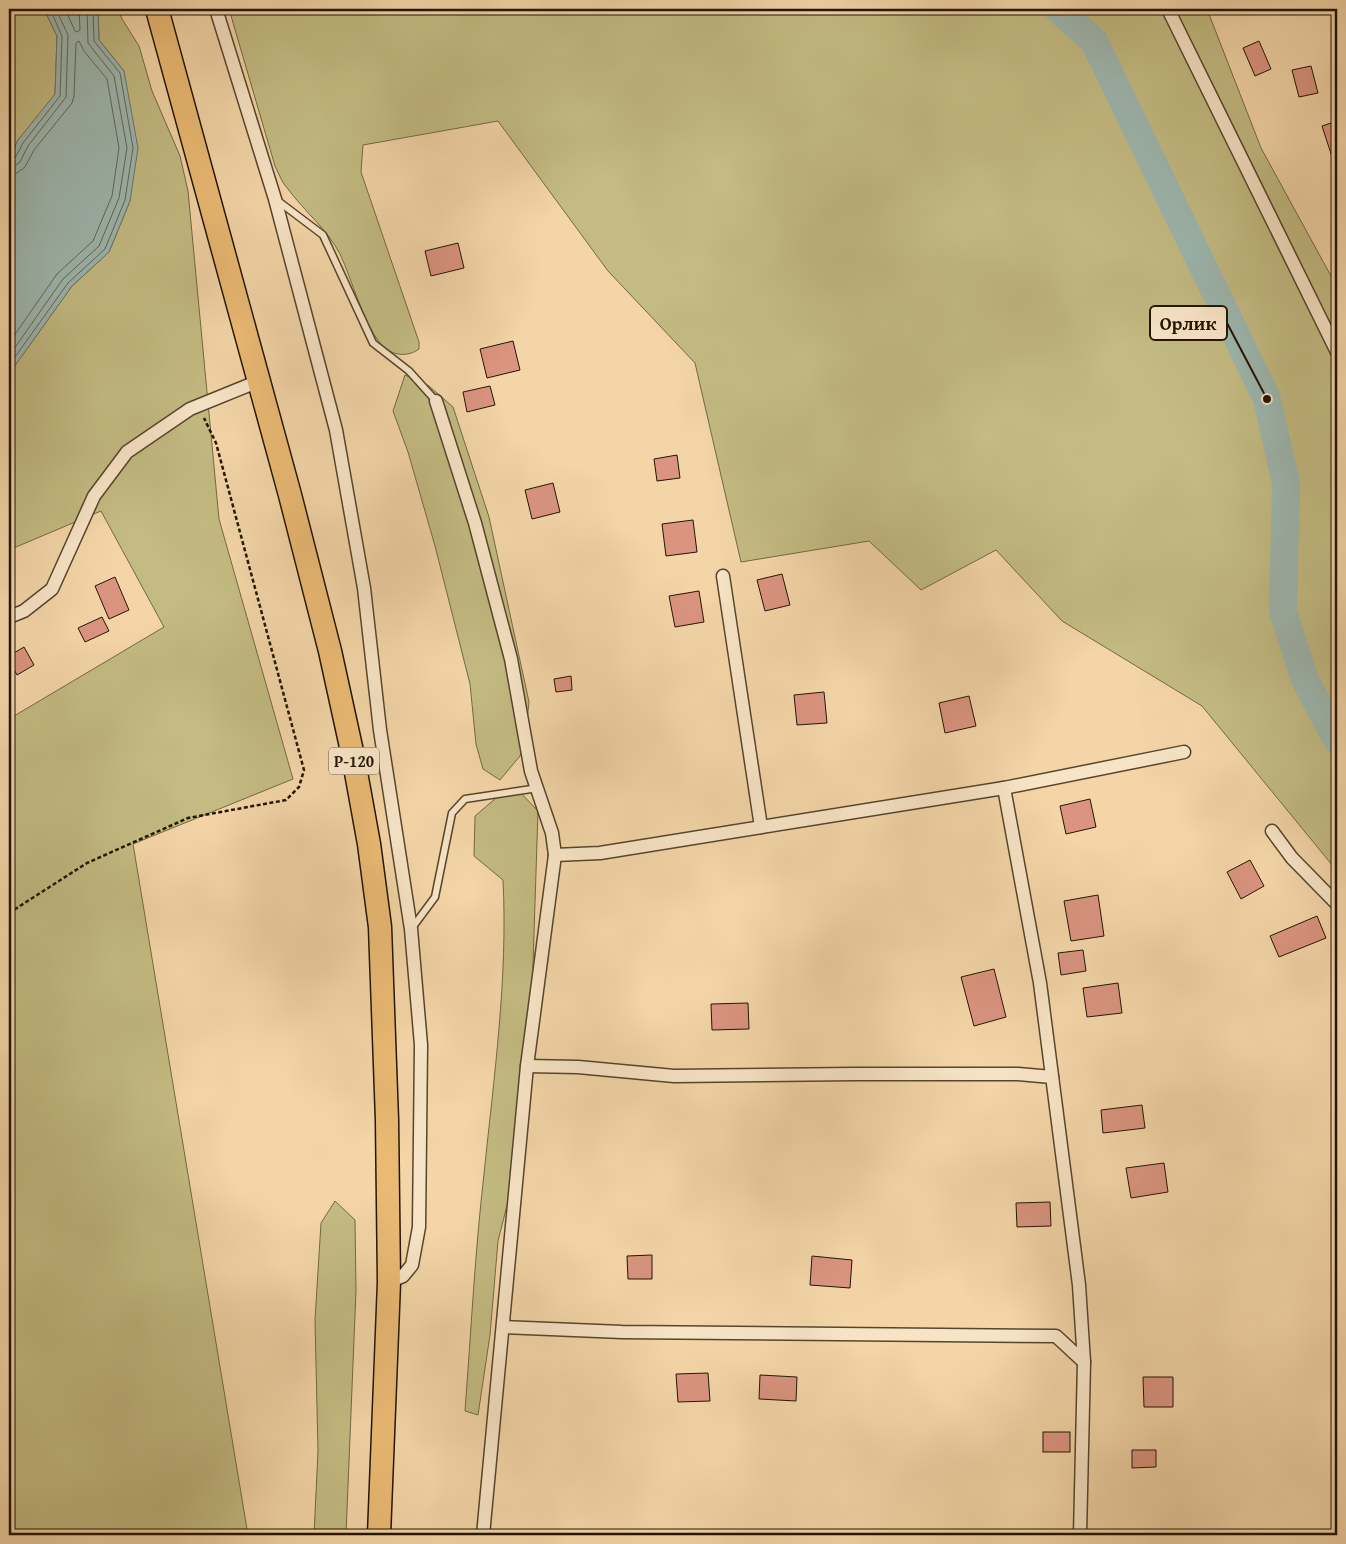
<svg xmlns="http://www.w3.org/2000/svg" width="1346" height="1544" viewBox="0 0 1346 1544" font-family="'Gentium Book Plus',serif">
<rect width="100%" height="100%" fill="#f3d5a7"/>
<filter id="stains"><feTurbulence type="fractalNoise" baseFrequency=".004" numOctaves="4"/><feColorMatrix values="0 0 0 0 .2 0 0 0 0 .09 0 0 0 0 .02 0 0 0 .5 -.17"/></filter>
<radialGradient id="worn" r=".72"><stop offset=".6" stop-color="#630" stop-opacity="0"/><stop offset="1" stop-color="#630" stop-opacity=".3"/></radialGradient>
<!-- green -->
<g fill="#c3bb82" stroke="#736843">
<polygon points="9,9 44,9 57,36 55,95 18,140 9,160"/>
<polygon points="98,9 118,9 122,19 139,46 152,91 180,156 188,191 219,519 293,779 133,844 248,1535 9,1535 9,719 164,627 101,511 9,550 9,410 14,400 14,367 72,286 109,252 130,201 124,71 99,40"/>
<path d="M229 9H1207L1261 148 1337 287V871L1202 706 1062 621 996 550 921 590 869 541 741 562 695 363 608 271 498 121 363 145 361 172 419 342V349C408 357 394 356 384 347 365 330 352 279 340 254 327 229 305 212 288 189 282 183 279 174 275 166Z"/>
<polygon points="405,375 429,386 453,407 489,517 529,702 525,739 520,756 500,780 483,769 476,744 470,684 435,546 408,452 393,411"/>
<path d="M518 790 538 811 532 995 519 1158 498 1241 490 1335 478 1415 465 1411C471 1332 475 1252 484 1174 494 1076 508 978 503 880L474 856 475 816 496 798Z"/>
<polygon points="335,1201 355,1220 356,1290 346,1535 314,1535 318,1451 315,1320 321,1223"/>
</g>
<!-- water -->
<polygon fill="#9db7af" stroke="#6c766b" points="44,9 98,9 99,40 124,71 138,148 130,201 109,252 72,286 14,367 14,400 9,410 9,160 18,140 55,94 57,36"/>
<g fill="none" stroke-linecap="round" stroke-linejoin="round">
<!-- shore -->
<g stroke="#60665a" stroke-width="1">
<polyline points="65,9 75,31 77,32 80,30 79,9"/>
<polyline points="9,161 15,158 23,143 60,96 62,36 50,9"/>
<polyline points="9,167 15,166 20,162 28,146 66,97 68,35 56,9"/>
<polyline points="9,174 17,173 25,167 34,150 72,103 74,96 76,43 79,41 84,51 107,79 119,148 112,196 93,241 57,274 9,343"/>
<polyline points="9,356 63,279 99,246 119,198 127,148 114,76 88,43 87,9"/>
<polyline points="9,391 10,364 68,283 105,249 125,200 133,148 120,73 94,41 93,9"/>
</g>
<!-- river -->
<polyline stroke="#9db7af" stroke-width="28" points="1058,9 1094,41 1267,399 1286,483 1283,612 1305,680 1337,740"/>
</g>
<!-- building -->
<g fill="#da9480" stroke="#231504">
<polygon points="1259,41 1271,69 1255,76 1243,48"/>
<polygon points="1311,66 1318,93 1299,97 1292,70"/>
<polygon points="1334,122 1337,132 1337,166 1335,166 1322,126"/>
<polygon points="458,243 464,268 431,276 425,251"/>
<polygon points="513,341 520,370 487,378 480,349"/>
<polygon points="490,386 495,405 467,412 463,392"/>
<polygon points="677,455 680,478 657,481 654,459"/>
<polygon points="553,483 560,512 532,519 525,490"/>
<polygon points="693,520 697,552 666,556 662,524"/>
<polygon points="782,574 790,605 765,611 757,580"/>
<polygon points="115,577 129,610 109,619 95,586"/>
<polygon points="699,591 704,622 675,627 669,596"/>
<polygon points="102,617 109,631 85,642 78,628"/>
<polygon points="24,647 34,665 17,675 9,660 9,656"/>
<polygon points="571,676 572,690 556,692 554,679"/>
<polygon points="824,692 827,723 797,725 794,695"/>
<polygon points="969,696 976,726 945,733 939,703"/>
<polygon points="1090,799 1096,827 1066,834 1060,806"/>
<polygon points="1250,860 1264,886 1241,899 1227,872"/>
<polygon points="1098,895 1104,936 1071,941 1064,901"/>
<polygon points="1317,916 1326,938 1279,957 1270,936"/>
<polygon points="1083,950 1086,971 1061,975 1058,953"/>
<polygon points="994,969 1006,1017 974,1026 961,977"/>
<polygon points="1118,983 1122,1013 1087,1017 1083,988"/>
<polygon points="748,1003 749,1029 712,1030 711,1004"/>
<polygon points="1142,1105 1145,1128 1103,1133 1101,1110"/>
<polygon points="1164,1163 1168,1192 1131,1198 1126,1168"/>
<polygon points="1050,1202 1051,1226 1017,1227 1016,1203"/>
<polygon points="652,1255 652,1279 628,1279 627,1256"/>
<polygon points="812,1256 852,1260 850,1288 810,1285"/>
<polygon points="708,1373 710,1401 678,1402 676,1374"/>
<polygon points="760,1375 797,1377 796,1401 759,1399"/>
<polygon points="1143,1377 1173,1377 1173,1407 1144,1407"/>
<rect x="1043" y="1432" width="27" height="20"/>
<polygon points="1132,1450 1156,1450 1156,1467 1132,1468"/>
</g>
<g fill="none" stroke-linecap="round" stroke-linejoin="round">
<!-- lane casing -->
<g stroke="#57452d" stroke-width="9">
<g id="lane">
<polyline points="278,201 323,235 373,343 409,371 436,401"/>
<polyline points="412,928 435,897 452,813 465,799 538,788"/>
</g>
</g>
<!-- street casing -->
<g stroke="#57452d" stroke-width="15">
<g id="street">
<polyline points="216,9 275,199 336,430 364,588 380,730 411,929 421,1045 419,1227 412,1265 403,1276 389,1282"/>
<polyline points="1168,9 1337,352"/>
<polyline points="436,401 475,523 511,659 531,771 552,833 555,855 600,853 1004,788 1184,752"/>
<polyline points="723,576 761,827"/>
<polyline points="9,617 24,611 52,589 94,496 127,452 190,409 259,381"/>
<polyline points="1004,788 1040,983 1079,1285 1084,1362 1080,1535"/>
<polyline points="1272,831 1292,858 1337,904"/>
<polyline points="527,1066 578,1067 674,1076 855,1074 1018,1074 1052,1077"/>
<polyline points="503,1327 622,1332 1056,1336 1084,1362"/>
<polyline points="483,1535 527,1066 555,855"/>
</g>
</g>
<!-- highway casing -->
<g stroke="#231504" stroke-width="25">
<polyline id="highway" points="157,9 290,495 330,651 353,756 369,844 380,927 387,1120 389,1282 379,1535"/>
</g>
<!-- path -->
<polyline stroke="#231504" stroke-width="2.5" stroke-dasharray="4 2.5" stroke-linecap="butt" points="9,913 87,863 188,818 286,800 299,787 304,770 216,443 204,418"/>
<!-- lane -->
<use href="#lane" stroke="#f7e4c6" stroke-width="6"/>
<!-- street -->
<use href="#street" stroke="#f7e4c6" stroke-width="12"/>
<!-- highway -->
<use href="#highway" stroke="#eaba74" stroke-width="22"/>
</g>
<g text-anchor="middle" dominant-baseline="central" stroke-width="4" stroke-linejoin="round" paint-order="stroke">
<!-- shield labels -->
<rect fill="#f7e4c6" stroke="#63533e" stroke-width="1" x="329" y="747.5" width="50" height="27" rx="4"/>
<g font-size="16" font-weight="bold" fill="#231504">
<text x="354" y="761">Р-120</text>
</g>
</g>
<!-- callouts -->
<path fill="none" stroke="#231504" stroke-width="2" d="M1267 399L1227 323"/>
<circle fill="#231504" stroke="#f7e4c6" stroke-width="2" cx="1267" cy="399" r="5"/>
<rect fill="#f7e4c6" stroke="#231504" stroke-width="2" x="1150" y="306" width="77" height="34" rx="5"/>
<g font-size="19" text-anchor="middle" font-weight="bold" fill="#231504">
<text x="1188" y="330">Орлик</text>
</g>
<!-- margin -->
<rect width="1346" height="1544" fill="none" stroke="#f3d5a7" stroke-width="30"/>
<rect x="10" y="10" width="1326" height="1524" fill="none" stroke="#231504" stroke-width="2.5"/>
<rect x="15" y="15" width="1316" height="1514" fill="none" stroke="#231504"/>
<rect width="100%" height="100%" filter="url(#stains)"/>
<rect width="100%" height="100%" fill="url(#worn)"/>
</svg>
